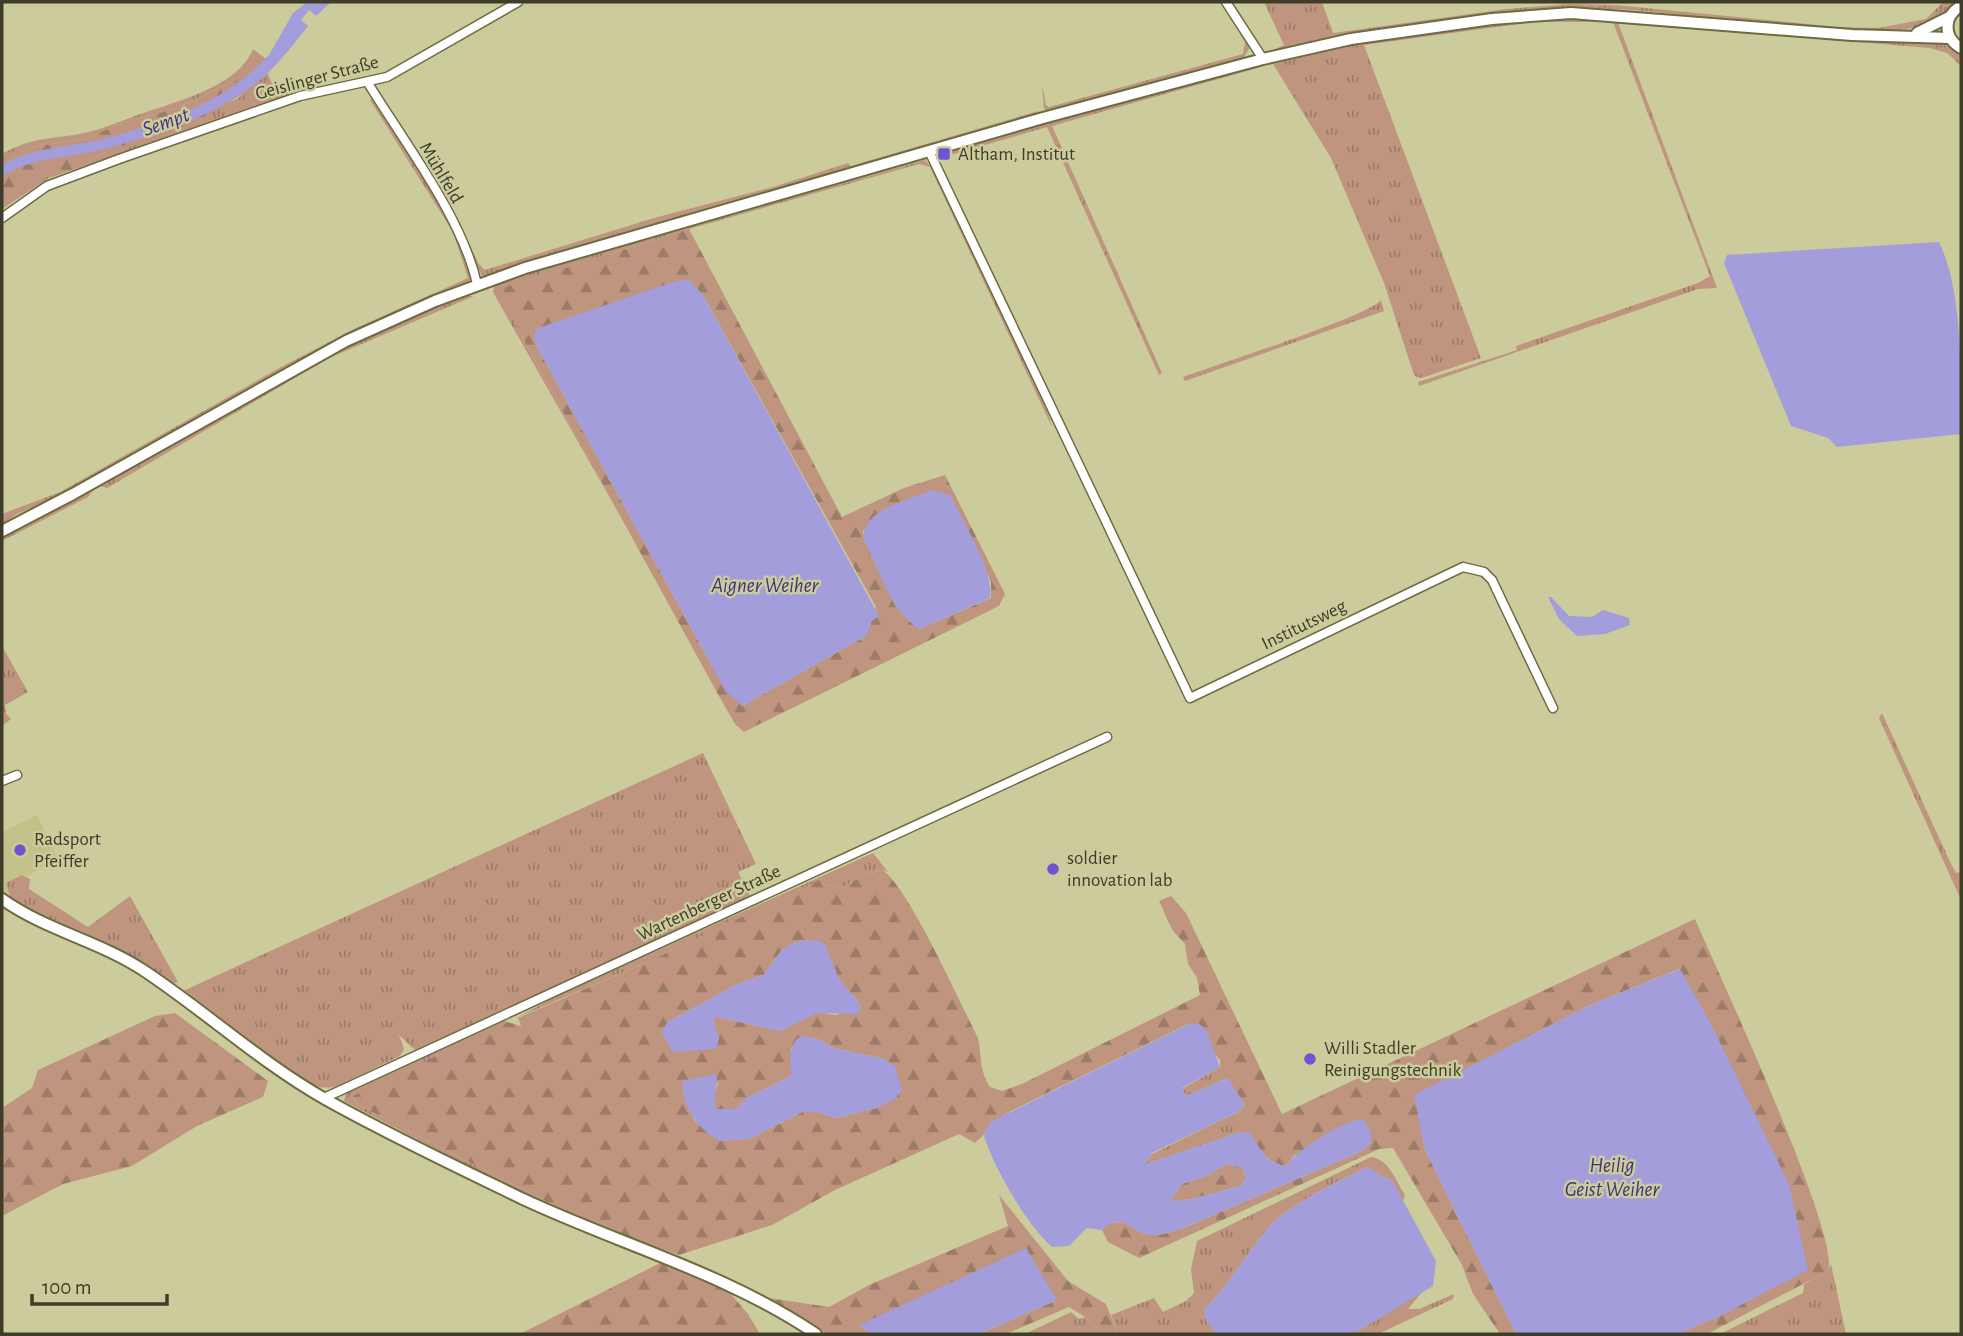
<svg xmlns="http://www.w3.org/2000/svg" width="1963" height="1336" viewBox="0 0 1963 1336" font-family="'Alegreya Sans',sans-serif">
<defs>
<pattern id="grass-tufts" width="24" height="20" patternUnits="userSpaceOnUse" patternTransform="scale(1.75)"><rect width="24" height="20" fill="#bf9580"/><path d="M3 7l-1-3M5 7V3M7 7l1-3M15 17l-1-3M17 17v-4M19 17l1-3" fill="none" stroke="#9c7b69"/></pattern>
<pattern id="forest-firs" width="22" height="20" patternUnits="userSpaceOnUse" patternTransform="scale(1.75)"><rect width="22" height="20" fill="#bf9580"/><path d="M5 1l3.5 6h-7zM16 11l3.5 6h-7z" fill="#9c7b69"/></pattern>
</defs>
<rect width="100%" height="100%" fill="#cbcb9b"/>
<!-- built -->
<polygon fill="#c1c189" points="37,815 57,858 28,876 22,875 11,899 2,892 2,832"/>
<!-- grass -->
<g fill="url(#grass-tufts)">
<path d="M1264 2H1322L1333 33 1506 9 1569 4 1615 5 1838 27 1878 28 1926 19 1943 2H1953C1933 49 1805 27 1763 23 1698 17 1633 7 1567 8 1529 9 1490 15 1452 20 1390 29 1330 38 1269 52L1284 45Z"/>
<polygon points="1228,11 1250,47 1243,59 1049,112 1044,109 1042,85 1046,105 1049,107 1243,54 1245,42"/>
<polygon points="1570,17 1617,20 1717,288 1698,289 1419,386 1418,382 1517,350 1516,346 1698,283 1710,276 1613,22 1534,22 1364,45 1481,358 1422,378 1416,377 1413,372 1384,283 1331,158 1273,64 1351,44 1491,24"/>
<polygon points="1624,21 1940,42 1961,54 1961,66 1947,53 1930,48 1624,23"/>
<path d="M253 49 266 59 240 83 235 80 178 108 123 122 86 139 36 146 2 158V154C34 136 50 140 84 133 100 130 115 123 130 118 167 103 237 90 253 49Z"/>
<polygon points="1255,66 1261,67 1052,126 1162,373 1159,375 1047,127 940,158 956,148"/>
<polygon points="267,72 274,88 282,87 289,95 81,167 107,151 237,99"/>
<polygon points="373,98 448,217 472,275 469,282 330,343 68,492 17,514 2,524 2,514 60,492 281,367 356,328 468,278 453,232 370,100"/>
<polygon points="384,100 430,171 479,264 485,270 654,218 773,187 848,163 851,166 1038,111 1035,116 941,143 940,140 935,141 936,145 483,278 462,236 382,103"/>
<polygon points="925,160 935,172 1047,408 1052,427 930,167 919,164 689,229 500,289 527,346 622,519 499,303 493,292 495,283"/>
<polygon points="467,296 474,296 329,358 107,488 100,486 339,349 453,299"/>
<path d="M1381 300 1384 311 1185 381 1183 377C1213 366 1369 316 1381 300Z"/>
<polygon points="93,491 88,497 2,541 2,537"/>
<polygon points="2,646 28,692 5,705 6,714 11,719 2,726"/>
<polygon points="1882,713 1951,864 1956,873 1961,872 1961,900 1879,718"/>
<path d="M703 753 756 864 738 872 751 898 415 1050 399 1035 404 1049 400 1056 337 1086C329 1088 323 1088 315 1086 284 1077 212 1014 183 991Z"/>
<path d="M873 853 888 872 879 869C867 877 854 878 843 888L825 885 819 881 654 959 516 1018 557 996Z"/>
<polygon points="22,875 30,879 29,889 88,927 130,896 178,982 172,984 11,899 6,883"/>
<polygon points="504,1020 507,1022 496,1029 353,1097 357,1104 582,1220 492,1178 344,1101 346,1093 358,1086"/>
<polygon points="1220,1067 1228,1078 1186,1096 1182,1089"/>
<polygon points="1238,1112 1250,1133 1240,1132 1144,1165 1152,1154"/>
<path d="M1371 1157C1389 1159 1396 1181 1405 1195L1403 1201 1393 1182 1367 1167C1339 1181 1286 1206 1267 1229 1245 1255 1229 1286 1204 1309L1206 1320 1217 1334H1118L1111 1315 1154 1298 1163 1312 1186 1301 1194 1293 1191 1269 1197 1241Z"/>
<polygon points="1831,1264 1846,1334 1720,1334 1803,1293 1804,1284 1828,1271"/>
<polygon points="1423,1291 1408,1309 1419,1309 1454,1294 1453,1299 1378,1334 1353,1334"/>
<polygon points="1071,1312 1079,1319 1085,1317 1103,1334 1025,1334"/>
</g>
<!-- forest -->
<g fill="url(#forest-firs)" fill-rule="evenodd">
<polygon points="235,80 250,90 191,124 107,151 81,167 49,178 2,209 2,158 5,156 36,146 86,139 123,122 178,108"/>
<path d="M689 229 842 517 904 488 945 475 1005 594 999 606 744 732 735 724 720 698 527 346 499 289ZM703 295 876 607 866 636 742 706 712 666 536 345ZM950 495 991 582V598L919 629 895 605 863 537V531Z"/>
<path d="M880 869C904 877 963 1009 978 1038 982 1057 979 1070 990 1087L1002 1091 1022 1084 1200 995 1197 978 1188 964 1185 944 1173 931 1159 901 1171 896 1186 913 1282 1114 1695 919C1716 968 1842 1238 1828 1271L1707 1334H1677L1718 1317 1679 969 1590 1005 1415 1095 1425 1150 1516 1334H1500L1473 1294 1462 1265 1393 1148 1379 1149 1139 1258 1108 1242 1102 1230 1110 1223 1124 1222C1149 1241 1158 1236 1186 1227L1362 1151 1371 1143 1295 1155 1286 1166C1260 1163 1250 1133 1238 1112L1245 1105 1220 1067V1060L1188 1024 1009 1112C991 1122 989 1131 975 1143L959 1134 835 1190 772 1225 679 1255 582 1220 357 1104 353 1096 507 1022 521 1026 518 1018 654 959 819 880 825 885 843 888C854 878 867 877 880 869ZM816 940 840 981 858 1001 860 1009 835 1015 817 1012 780 1031 717 1017 713 1019 719 1039 668 1022 739 983 764 975C782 951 781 941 816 940ZM801 1037 818 1039 833 1048 885 1059 877 1108 836 1118 817 1112H802L749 1139 719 1141 694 1120 682 1091 718 1083 713 1101 716 1110 736 1109 745 1099 791 1076V1048Z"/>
<polygon points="175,1013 268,1081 263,1097 197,1126 132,1166 63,1184 2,1216 2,1108 32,1088 38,1070 155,1016"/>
<polygon points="1226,1164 1243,1168 1246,1178 1240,1186 1192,1199 1170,1201 1182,1184 1209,1175"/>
<polygon points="999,1195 1068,1281 1106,1304 1118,1334 1103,1334 1085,1317 1069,1307 1006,1334 979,1334 1057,1300 860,1326 872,1334 827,1334 769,1298 829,1307 869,1285 1008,1226"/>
<polygon points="660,1263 724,1286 748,1314 760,1334 520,1334"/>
</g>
<!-- water -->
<g fill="#a39ddc" fill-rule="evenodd">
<path d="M307 2H331L316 16 309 10 301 20 308 26C289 50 268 78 242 93L238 85 269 55 293 13Z"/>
<path d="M1939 242C1963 291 1961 375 1961 434L1837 447 1828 438 1791 426 1724 263 1727 255Z"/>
<polygon points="679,280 689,280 703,295 879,616 872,621 866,636 742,706 725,690 712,666 536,345 534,334 537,329 550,324"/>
<path d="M932 490 950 495C962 520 995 572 990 598L919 629C890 610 878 568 863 537 865 508 910 500 932 490Z"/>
<polygon points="1548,597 1551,597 1569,616 1592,617 1603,610 1629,618 1630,625 1605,634 1577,636 1559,619"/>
<path d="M816 940 825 944 840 981 858 1001 860 1010 857 1014 817 1013 780 1031 717 1017 713 1019 719 1039 716 1049 673 1052 661 1031 668 1022 739 983 764 975C782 951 781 941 816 940Z"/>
<polygon points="1680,969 1711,1024 1789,1184 1808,1270 1718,1317 1677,1334 1516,1334 1425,1150 1414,1095 1590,1005"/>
<path d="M1198 1023 1206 1029 1220 1067 1182 1088 1186 1096 1228 1078 1245 1105 1238 1112 1152 1153 1145 1164 1240 1132 1250 1133C1262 1149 1263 1163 1286 1166 1299 1149 1342 1120 1364 1119L1371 1133V1143L1362 1151 1186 1227C1158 1236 1149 1241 1124 1222L1110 1223 1102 1230 1087 1228 1069 1246 1052 1247C1027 1225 994 1168 984 1136L990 1122 1189 1024ZM1226 1164 1243 1168 1246 1178 1240 1186 1192 1199 1170 1201 1182 1184 1209 1175Z"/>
<path d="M801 1036 818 1039 833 1048 885 1059 895 1066 902 1090 895 1099 877 1108 836 1118 817 1112H802L749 1139 719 1141C697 1128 682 1107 682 1081L716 1074C719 1087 712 1097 716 1109H736L745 1099 791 1076C791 1061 787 1045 801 1036Z"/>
<path d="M1367 1167 1393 1182 1436 1261 1433 1286 1353 1334H1217L1206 1320 1204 1309C1229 1286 1245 1255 1267 1229 1286 1206 1340 1181 1367 1167Z"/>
<polygon points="1026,1248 1057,1300 979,1334 872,1334 859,1325"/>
</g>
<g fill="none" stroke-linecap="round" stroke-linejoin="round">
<!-- canal -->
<path stroke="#a39ddc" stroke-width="10" d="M2 171C29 153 63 153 95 146 146 133 207 115 249 81"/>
<!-- street casing -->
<g stroke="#6d6c40" stroke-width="11">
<g id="street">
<polyline points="1226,2 1263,59"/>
<path d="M368 83C404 142 462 217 477 284"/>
<polyline points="929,151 1099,507"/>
<polyline points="2,218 47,186 119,159 300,96 387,77 518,2"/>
<polyline points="1100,509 1190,698 1463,567 1484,572 1492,580 1553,708"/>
<polyline points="2,781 17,775"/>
<polyline points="324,1098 1107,737"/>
</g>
</g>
<!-- secondary casing -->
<g stroke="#6d6c40" stroke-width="14">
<g id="secondary">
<path d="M1961 6C1943 16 1943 38 1961 48"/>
<polyline points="1917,33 1949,17"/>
<polyline points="2,531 73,494 346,341 435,301 525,268 1043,118 1263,59 1351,39 1492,19 1571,13 1852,35 1950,38"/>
<path d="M2 899C45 930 99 941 143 970 205 1011 260 1062 325 1099 389 1135 457 1167 523 1199 621 1245 726 1273 816 1334"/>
</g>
</g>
<!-- street -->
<use href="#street" stroke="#fff" stroke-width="8"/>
<!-- secondary -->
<use href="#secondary" stroke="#fff" stroke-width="10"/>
</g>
<!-- markers -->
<g fill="#6e55cf" stroke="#cbcb9b" stroke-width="2.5">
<rect x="937" y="147" width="14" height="14" rx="3.5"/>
<circle cx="20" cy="850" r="7"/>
<circle cx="1053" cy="869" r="7"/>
<circle cx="1310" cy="1059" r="7"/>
</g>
<g text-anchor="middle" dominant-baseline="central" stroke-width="5" stroke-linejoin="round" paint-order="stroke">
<!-- street labels -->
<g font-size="19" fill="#3d3d29" stroke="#cbcb9b">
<text transform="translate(317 78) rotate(-15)">Geislinger Straße</text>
<text transform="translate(441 173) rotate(59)">Mühlfeld</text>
<text transform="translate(1304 625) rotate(-26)">Institutsweg</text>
<text transform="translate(709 903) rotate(-25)">Wartenberger Straße</text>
</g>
<!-- poi labels -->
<g font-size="19" fill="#3d3d29" stroke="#cbcb9b" text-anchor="start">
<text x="958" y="154">Altham, Institut</text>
<text x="34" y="839">Radsport<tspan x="34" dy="22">Pfeiffer</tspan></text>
<text x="1067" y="858">soldier<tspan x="1067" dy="22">innovation lab</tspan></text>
<text x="1324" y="1048">Willi Stadler<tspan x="1324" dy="22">Reinigungstechnik</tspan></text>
</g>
<!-- water labels -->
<g font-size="21" font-style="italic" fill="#41327d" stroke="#cbcb9b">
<text transform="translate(166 122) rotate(-20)">Sempt</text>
<text x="765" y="585">Aigner Weiher</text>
<text x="1612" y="1165">Heilig<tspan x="1612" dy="24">Geist Weiher</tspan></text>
</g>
</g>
<!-- border -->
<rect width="1963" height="1336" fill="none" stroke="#3d3d29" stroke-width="7"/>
<!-- scale -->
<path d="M32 1294v10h135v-10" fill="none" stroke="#3d3d29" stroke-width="3.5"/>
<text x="42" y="1294" font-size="21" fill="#3d3d29" stroke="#cbcb9b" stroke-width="5" paint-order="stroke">100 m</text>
</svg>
